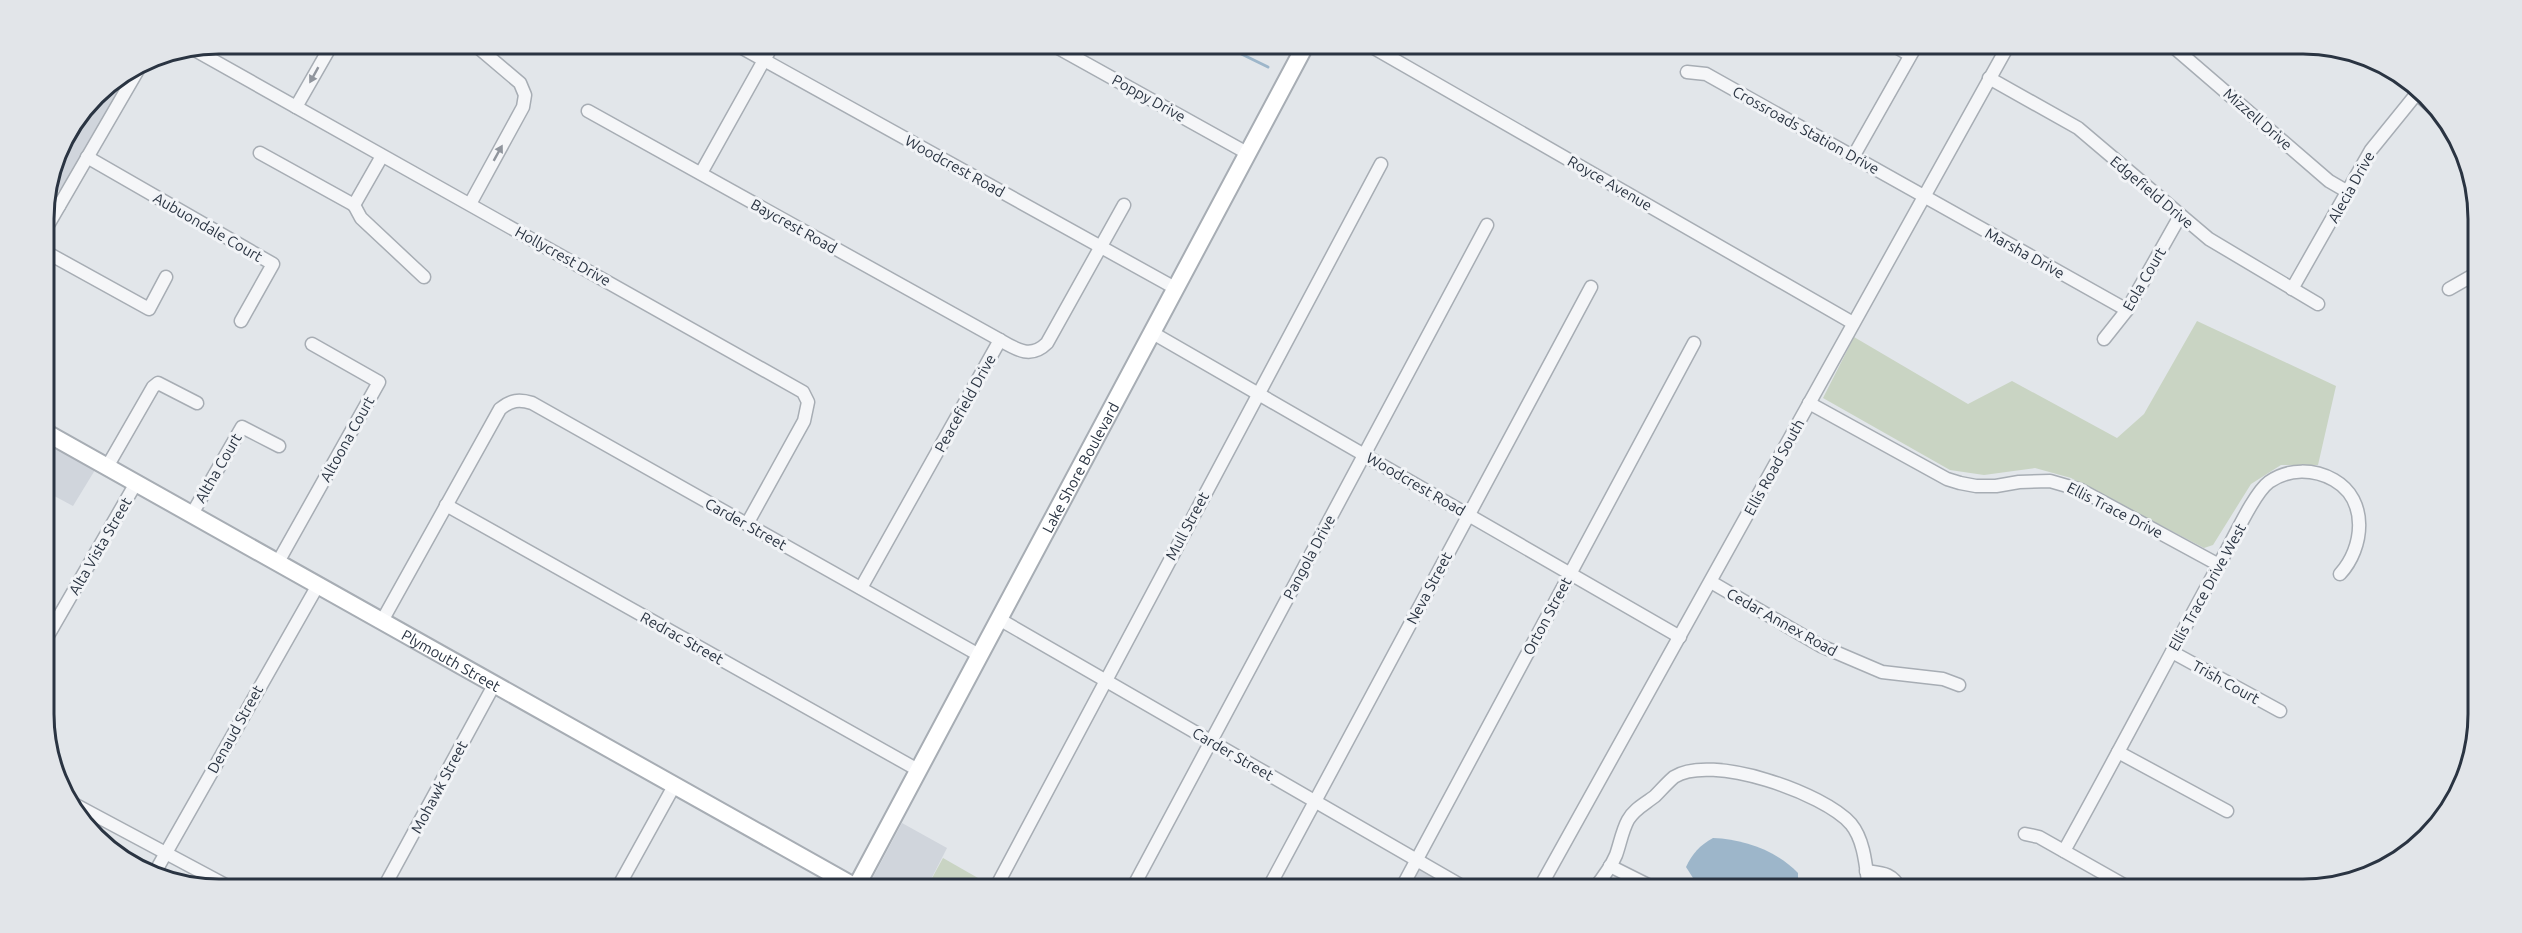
<svg xmlns="http://www.w3.org/2000/svg" width="2522" height="933" viewBox="0 0 2522 933" font-family="Ubuntu,sans-serif">
<rect width="100%" height="100%" fill="#e2e6ea"/>
<!-- built -->
<g fill="#d0d5dc">
<polygon points="131,70 60,191 48,192 62,141 103,87"/>
<polygon points="45,442 95,470 73,506 45,491"/>
<polygon points="902,823 947,848 926,889 886,889 871,881"/>
<polygon points="1419,869 1425,870 1460,889 1405,889 1414,873"/>
</g>
<!-- green -->
<g fill="#c9d4c3">
<polygon points="2197,321 2336,386 2318,465 2281,465 2251,484 2213,545 2204,548 2071,478 2035,468 1984,475 1950,470 1823,398 1854,337 1968,404 2012,381 2117,438 2144,414"/>
<polygon points="943,858 992,886 990,889 926,889"/>
</g>
<!-- water -->
<path fill="#9db6ca" d="M1713 838C1744 839 1777 851 1798 873V880L1787 889H1713L1693 878 1686 867C1692 854 1700 845 1713 838Z"/>
<g fill="none" stroke-linecap="round" stroke-linejoin="round">
<!-- stream -->
<polyline stroke="#9db6ca" stroke-width="3" points="1221,44 1268,67"/>
<!-- street casing -->
<g stroke="#a7adb4" stroke-width="15">
<g id="street">
<polyline points="735,44 1175,288"/>
<polyline points="1051,44 1247,153"/>
<polyline points="1367,44 1853,323"/>
<polyline points="1891,44 1910,55"/>
<polyline points="2170,44 2329,181 2348,192"/>
<polyline points="193,49 803,392 808,402 804,421 747,524"/>
<polyline points="1687,72 1706,74 2127,310"/>
<polyline points="1989,78 2078,128 2209,239 2318,304"/>
<polyline points="296,107 332,44"/>
<path d="M588 111 1000 340C1017 350 1031 359 1047 343L1124 205"/>
<polyline points="260,153 354,205"/>
<polyline points="87,157 273,264 241,321"/>
<polyline points="1853,157 1917,44"/>
<polyline points="701,173 773,44"/>
<polyline points="46,199 59,206"/>
<polyline points="470,204 523,107 525,95 520,83 474,44"/>
<polyline points="354,205 361,218 424,277"/>
<polyline points="354,205 382,156"/>
<polyline points="44,232 142,63"/>
<polyline points="44,251 149,309 166,277"/>
<polyline points="2292,289 2371,150 2418,92"/>
<polyline points="2449,289 2477,273"/>
<polyline points="1151,332 1680,637"/>
<polyline points="2104,339 2127,310 2180,216"/>
<polyline points="1809,403 1947,479 1960,483 1976,486 1996,486 2019,482 2050,481 2081,490 2219,565"/>
<polyline points="107,467 153,387 158,383 197,403"/>
<polyline points="446,505 918,770"/>
<polyline points="192,514 242,427 279,446"/>
<polyline points="278,562 379,382 312,344"/>
<polyline points="1711,582 1821,646 1882,672 1943,679 1959,685"/>
<polyline points="861,588 1000,340"/>
<polyline points="999,619 1467,889"/>
<path d="M382 621 500 409C511 400 519 399 532 403L979 655"/>
<polyline points="46,639 136,483"/>
<polyline points="2172,652 2280,711"/>
<polyline points="2118,752 2227,811"/>
<polyline points="74,804 233,889"/>
<polyline points="2025,834 2039,837 2131,889"/>
<path d="M2064 851C2118 754 2169 656 2222 559 2233 540 2254 493 2269 482 2289 468 2314 469 2334 480 2369 500 2364 548 2340 574"/>
<polyline points="1610,866 1656,889"/>
<path d="M1866 871C1882 873 1893 873 1900 889"/>
<polyline points="154,874 318,585"/>
<polyline points="383,889 494,685"/>
<polyline points="617,889 674,786"/>
<polyline points="995,889 1381,164"/>
<polyline points="1132,889 1487,225"/>
<polyline points="1268,889 1591,287"/>
<polyline points="1401,889 1694,343"/>
<polyline points="1539,889 2009,44"/>
<path d="M1594 889C1602 879 1611 867 1616 855 1620 844 1622 831 1628 820 1634 809 1645 804 1655 796 1661 790 1667 783 1674 777 1711 753 1824 793 1851 824 1865 841 1866 869 1869 889"/>
</g>
</g>
<!-- secondary casing -->
<g stroke="#a7adb4" stroke-width="20">
<g id="secondary">
<polyline points="2422,95 2437,108"/>
<path id="s1" d="M45 432 859 889"/>
<path id="s2" d="M855 889 1306 44"/>
</g>
</g>
<!-- street -->
<use href="#street" stroke="#f5f6f8" stroke-width="12"/>
<!-- secondary -->
<use href="#secondary" stroke="#fff" stroke-width="16"/>
</g>
<!-- one-way arrows -->
<defs><path id="oneway-solid" d="M-6-.8H1V-3.2L6.5 0L1 3.2V.8H-6Z" transform="scale(1.5)"/></defs>
<g fill="#90959d">
<use href="#oneway-solid" transform="translate(314 75) rotate(119)"/>
<use href="#oneway-solid" transform="translate(498 153) rotate(-61)"/>
</g>
<g text-anchor="middle" dominant-baseline="central" stroke-width="6" stroke-linejoin="round" paint-order="stroke">
<!-- street labels -->
<g font-size="15" fill="#2a3442" stroke="#f2f4f7">
<text transform="translate(1149 98) rotate(29)">Poppy Drive</text>
<text transform="translate(2258 119) rotate(41)">Mizzell Drive</text>
<text transform="translate(1806 130) rotate(29)">Crossroads Station Drive</text>
<text transform="translate(955 166) rotate(29)">Woodcrest Road</text>
<text transform="translate(1610 183) rotate(30)">Royce Avenue</text>
<text transform="translate(2351 187) rotate(-61)">Alecia Drive</text>
<text transform="translate(2152 192) rotate(40)">Edgefield Drive</text>
<text transform="translate(794 226) rotate(29)">Baycrest Road</text>
<text transform="translate(208 227) rotate(30)">Aubuondale Court</text>
<text transform="translate(2025 253) rotate(29)">Marsha Drive</text>
<text transform="translate(563 256) rotate(29)">Hollycrest Drive</text>
<text transform="translate(2144 279) rotate(-60)">Eola Court</text>
<text transform="translate(965 403) rotate(-61)">Peacefield Drive</text>
<text transform="translate(347 439) rotate(-61)">Altoona Court</text>
<text stroke="none"><textPath href="#s2" startOffset="478">Lake Shore Boulevard</textPath></text>
<text transform="translate(1774 467) rotate(-61)">Ellis Road South</text>
<text transform="translate(218 468) rotate(-60)">Altha Court</text>
<text transform="translate(1416 484) rotate(30)">Woodcrest Road</text>
<text transform="translate(2115 510) rotate(27)">Ellis Trace Drive</text>
<text transform="translate(746 524) rotate(29)">Carder Street</text>
<text transform="translate(1187 526) rotate(-62)">Mull Street</text>
<text transform="translate(100 546) rotate(-60)">Alta Vista Street</text>
<text transform="translate(1309 557) rotate(-62)">Pangola Drive</text>
<text transform="translate(2207 587) rotate(-61)">Ellis Trace Drive West</text>
<text transform="translate(1429 588) rotate(-62)">Neva Street</text>
<text transform="translate(1547 616) rotate(-62)">Orton Street</text>
<text transform="translate(1782 622) rotate(29)">Cedar Annex Road</text>
<text transform="translate(682 638) rotate(29)">Redrac Street</text>
<text stroke="none"><textPath href="#s1" startOffset="466">Plymouth Street</textPath></text>
<text transform="translate(2226 682) rotate(29)">Trish Court</text>
<text transform="translate(235 729) rotate(-61)">Denaud Street</text>
<text transform="translate(1233 754) rotate(30)">Carder Street</text>
<text transform="translate(439 787) rotate(-62)">Mohawk Street</text>
</g>
</g>
<!-- crop -->
<path d="M0 0H2522V933H0ZM219 54H2303A165 165 0 0 1 2468 219V714A165 165 0 0 1 2303 879H219A165 165 0 0 1 54 714V219A165 165 0 0 1 219 54Z" fill="#e2e5e9" fill-rule="evenodd"/>
<path fill="none" stroke="#2a3442" stroke-width="3" d="M219 54H2303A165 165 0 0 1 2468 219V714A165 165 0 0 1 2303 879H219A165 165 0 0 1 54 714V219A165 165 0 0 1 219 54Z"/>
</svg>
